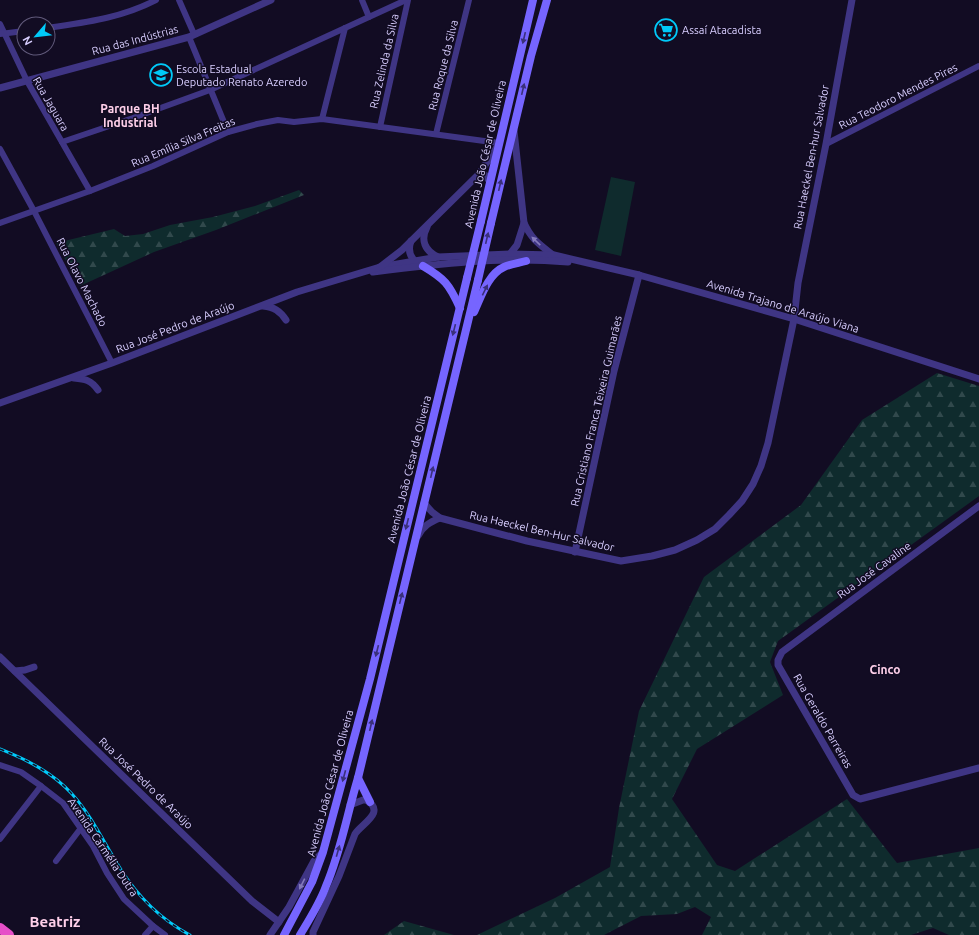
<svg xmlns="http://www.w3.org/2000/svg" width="979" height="935" viewBox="0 0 979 935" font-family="Ubuntu,sans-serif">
<defs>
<pattern id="forest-firs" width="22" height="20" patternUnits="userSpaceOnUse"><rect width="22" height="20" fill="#0f2b2d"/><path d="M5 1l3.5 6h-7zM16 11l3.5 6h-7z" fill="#31494c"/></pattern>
</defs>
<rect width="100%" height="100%" fill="#120c23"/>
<!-- grass -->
<polygon fill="#0f2b2d" points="611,177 635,182 621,256 595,250"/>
<!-- forest -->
<g fill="url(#forest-firs)">
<polygon points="299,190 304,195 216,230 154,252 80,286 56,243 114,229 125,236 143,234 170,225 213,217 255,206"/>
<polygon points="937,373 979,386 979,496 778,641 770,662 783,695 697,749 672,799 717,865 735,871 847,799 897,863 979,848 979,935 949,935 933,928 911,935 702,935 711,917 695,907 677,914 641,916 604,935 477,935 555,898 610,867 619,808 639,711 704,577 801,505 862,420"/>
<polygon points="404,921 454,935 384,935"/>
</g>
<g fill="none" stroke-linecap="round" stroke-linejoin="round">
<!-- minor -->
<g stroke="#3f3584" stroke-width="6">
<polyline points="179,0 194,34"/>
<polyline points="362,0 369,17"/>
<polyline points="0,24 27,81 90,191"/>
<path d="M48 28C87 22 121 18 156 0"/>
<polyline points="0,34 24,31"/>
<polyline points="189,37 228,132"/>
<polyline points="322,119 345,28"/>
<polyline points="380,127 408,0"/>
<polyline points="436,134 469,0"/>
<polyline points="62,142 133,118 210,90 406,0"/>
<polyline points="826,144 979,66"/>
<polyline points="0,149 34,211 112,363"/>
<polyline points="0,223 90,191 153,166 228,132 257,124 278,120 294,122 322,119 499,143"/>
<polyline points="0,765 21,772 41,786 63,803 93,846 107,873 124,899 153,926 165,935"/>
<polyline points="0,839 41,786"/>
<polyline points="56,861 81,828"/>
<polyline points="145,935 153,926"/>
</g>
<!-- tertiary -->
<g stroke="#3f3584" stroke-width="7">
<polyline points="0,88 189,37 271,0"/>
<path d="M514 131 524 223C532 240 539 244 553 255"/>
<polyline points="479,174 485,175 490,182"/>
<path d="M427 227C420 240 425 251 438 257"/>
<path d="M411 241C408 249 409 256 416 262"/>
<polyline points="507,255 510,254 517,245 524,223"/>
<polyline points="380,267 438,257 510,254 554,255 639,275 794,319 979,379"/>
<path d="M373 272C437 264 502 256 568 262"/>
<path d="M263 306C274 307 280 311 286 320"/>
<path d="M74 378C85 379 91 380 98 390"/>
<polyline points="0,403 112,363 297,292 380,267 402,250 479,174 497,147"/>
<polyline points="424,503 432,512 440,518 527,541 621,561 652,556 675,550 697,540 715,529 729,515 742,501 753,484 761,466 768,443 794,319 798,283 826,144 852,0"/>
<polyline points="979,506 782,652 778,660 778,665 853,795 860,799 979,768"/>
<path d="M418 536C423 526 430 522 440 518"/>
<polyline points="575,552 614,371 639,275"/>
<polyline points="0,657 252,901 279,922"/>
<polyline points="15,671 25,670 34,667"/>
<polyline points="270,935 289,907 314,861 322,853"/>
<path d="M313 935V932L339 876 355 834C361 824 387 812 366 800H363L350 805"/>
</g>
<!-- secondary -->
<g stroke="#7665ff" stroke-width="8">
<polyline points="481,221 533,0"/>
<polyline points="491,223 531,56 547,0"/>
<path d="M423 266C445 279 449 284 460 308"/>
<path d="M474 312C481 297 488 274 504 267 511 264 519 263 526 261"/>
<polyline points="358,778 370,802"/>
<polyline points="284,935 312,882 323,852 370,679 467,278"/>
<path d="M300 935C309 920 320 903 326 886 341 851 347 814 358 778L478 280"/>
</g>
<!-- trunk -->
<polyline stroke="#e64fc8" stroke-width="10" points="0,928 9,935"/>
<!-- rail casing -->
<g stroke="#00caf9" stroke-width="3">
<path id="rail" d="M0 749C27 760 52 772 72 794 92 816 104 843 120 868 138 897 160 919 190 935"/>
</g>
<!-- rail -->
<use href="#rail" stroke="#120c23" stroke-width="1.5" stroke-dasharray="4.5" stroke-linecap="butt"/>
<!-- secondary-bridge -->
<g stroke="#7665ff" stroke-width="8">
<polyline points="467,278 481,221"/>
<polyline points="478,280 491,223"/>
</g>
</g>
<!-- one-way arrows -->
<defs><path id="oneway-solid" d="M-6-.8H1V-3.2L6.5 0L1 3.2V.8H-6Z"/></defs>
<g fill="#3a307b">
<use href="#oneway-solid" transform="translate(524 38) rotate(103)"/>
<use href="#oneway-solid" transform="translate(523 89) rotate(-77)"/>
<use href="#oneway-solid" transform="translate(500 185) rotate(-77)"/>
<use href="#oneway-solid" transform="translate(487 238) rotate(-77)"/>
<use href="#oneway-solid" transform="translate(485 290) rotate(-64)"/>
<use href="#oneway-solid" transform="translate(454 330) rotate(104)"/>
<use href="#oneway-solid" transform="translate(432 472) rotate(-77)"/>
<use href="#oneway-solid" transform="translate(407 524) rotate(104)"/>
<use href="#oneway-solid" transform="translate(401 598) rotate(-76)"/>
<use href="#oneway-solid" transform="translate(377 651) rotate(104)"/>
<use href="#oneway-solid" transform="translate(371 725) rotate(-77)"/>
<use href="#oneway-solid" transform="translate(344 776) rotate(105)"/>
<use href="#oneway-solid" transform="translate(338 851) rotate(-74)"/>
</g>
<g fill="#847abb">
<use href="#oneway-solid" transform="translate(536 241) rotate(-136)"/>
<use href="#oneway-solid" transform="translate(302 884) rotate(117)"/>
</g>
<!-- icons -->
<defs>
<g id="supermarket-ring" transform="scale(1.15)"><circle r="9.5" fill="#120c23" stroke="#00caf9" stroke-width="1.5"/><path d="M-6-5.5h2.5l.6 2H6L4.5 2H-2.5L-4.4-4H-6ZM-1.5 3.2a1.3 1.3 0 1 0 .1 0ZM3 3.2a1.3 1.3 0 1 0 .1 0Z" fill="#00caf9"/></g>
<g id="school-ring" transform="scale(1.15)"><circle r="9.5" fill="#120c23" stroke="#00caf9" stroke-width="1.5"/><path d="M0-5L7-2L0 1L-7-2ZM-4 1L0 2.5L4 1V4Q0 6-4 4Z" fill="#00caf9"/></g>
</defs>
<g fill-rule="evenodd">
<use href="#supermarket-ring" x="666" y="30"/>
<use href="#school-ring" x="161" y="75"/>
</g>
<g text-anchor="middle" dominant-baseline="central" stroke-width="3" stroke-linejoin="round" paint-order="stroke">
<!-- poi labels -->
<g font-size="11" fill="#d8ceff" stroke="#120c23" text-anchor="start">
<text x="682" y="30">Assaí Atacadista</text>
<text x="176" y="69">Escola Estadual<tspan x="176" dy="13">Deputado Renato Azeredo</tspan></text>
</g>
<!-- street labels -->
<g font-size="11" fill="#d8ceff" stroke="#120c23">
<text transform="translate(135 40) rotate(-15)">Rua das Indústrias</text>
<text transform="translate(384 61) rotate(-77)">Rua Zelinda da Silva</text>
<text transform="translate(443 65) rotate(-76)">Rua Roque da Silva</text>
<text transform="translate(898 96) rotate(-27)">Rua Teodoro Mendes Pires</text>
<text transform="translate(51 104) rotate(60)">Rua Jaguara</text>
<text transform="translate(183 142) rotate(-23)">Rua Emília Silva Freitas</text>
<text transform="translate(485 154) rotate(-77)">Avenida João César de Oliveira</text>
<text transform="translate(811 157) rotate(-79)">Rua Haeckel Ben-hur Salvador</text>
<text transform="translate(82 282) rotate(63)">Rua Olavo Machado</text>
<text transform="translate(783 306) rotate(17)">Avenida Trajano de Araújo Viana</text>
<text transform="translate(175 327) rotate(-21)">Rua José Pedro de Araújo</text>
<text transform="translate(596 411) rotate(-77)">Rua Cristiano Franca Teixeira Guimarães</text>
<text transform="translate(409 469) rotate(-76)">Avenida João César de Oliveira</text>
<text transform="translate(542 531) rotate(13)">Rua Haeckel Ben-Hur Salvador</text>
<text transform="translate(874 570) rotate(-36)">Rua José Cavaline</text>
<text transform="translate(823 721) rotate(60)">Rua Geraldo Parreiras</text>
<text transform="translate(146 783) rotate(44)">Rua José Pedro de Araújo</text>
<text transform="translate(330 783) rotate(-75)">Avenida João César de Oliveira</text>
<text transform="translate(103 847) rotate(56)">Avenida Carmélia Dutra</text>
</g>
<!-- neighbourhood labels -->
<g font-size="12" font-weight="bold" fill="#ffd0ea" stroke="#120c23">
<text x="130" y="108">Parque BH<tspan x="130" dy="14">Industrial</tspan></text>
<text x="885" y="669">Cinco</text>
</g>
<!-- district labels -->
<g font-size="15" font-weight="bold" fill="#ffd0ea" stroke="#120c23">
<text x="55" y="921">Beatriz</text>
</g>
</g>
<!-- north arrow -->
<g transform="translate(36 36) rotate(242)"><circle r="19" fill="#120c23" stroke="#615a7b"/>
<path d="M0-3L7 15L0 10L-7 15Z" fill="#00caf9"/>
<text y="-6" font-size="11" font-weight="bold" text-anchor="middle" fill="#d8ceff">N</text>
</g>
</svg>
